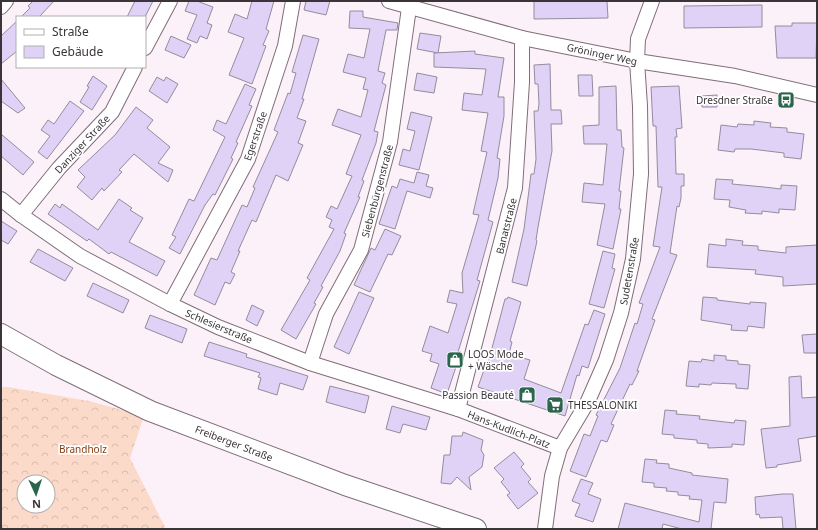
<svg xmlns="http://www.w3.org/2000/svg" width="818" height="530" viewBox="0 0 818 530" font-family="'Noto Sans',sans-serif">
<defs>
<pattern id="forest-crowns" width="20" height="18" patternUnits="userSpaceOnUse"><rect width="20" height="18" fill="#fcdaca"/><path d="M2 6a3 3 0 1 1 6 0M12 15a3 3 0 1 1 6 0" fill="none" stroke="#d9bcae"/></pattern>
</defs>
<rect width="100%" height="100%" fill="#fdf1f9"/>
<!-- forest -->
<path fill="url(#forest-crowns)" fill-rule="evenodd" d="M1 387H8L89 401 144 416 130 458 166 529H1ZM24 482H48V506H24Z"/>
<!-- building -->
<g fill="#dfd2f6" stroke="#938c9e">
<polygon points="33,1 54,1 39,17 21,17 30,8 28,6"/>
<polygon points="135,1 153,1 145,17 127,17"/>
<polygon points="189,1 197,1 213,7 207,23 212,25 207,39 200,36 197,43 187,39 197,15 185,11"/>
<polygon points="252,1 274,1 266,29 269,31 263,45 266,46 252,84 229,75 244,38 228,32 235,14 247,19"/>
<polygon points="306,1 330,1 326,15 304,10"/>
<polygon points="534,1 607,1 608,18 534,19"/>
<polygon points="762,5 762,27 684,28 684,6"/>
<polygon points="350,11 363,11 363,17 398,23 397,30 386,30 378,71 385,73 382,83 386,85 374,131 378,132 376,143 362,180 364,181 358,197 360,197 344,233 346,234 340,251 321,286 323,287 314,303 316,304 296,339 281,330 310,280 307,278 334,229 329,227 332,220 326,217 331,206 337,209 352,176 346,174 361,135 332,125 338,109 361,117 368,90 363,89 366,78 343,72 348,54 364,58 370,29 349,28"/>
<polygon points="17,21 17,51 1,64 1,36"/>
<polygon points="792,23 817,23 816,58 777,58 775,26 792,26"/>
<polygon points="420,33 441,36 438,53 417,49"/>
<polygon points="303,35 319,39 302,99 304,99 297,118 306,121 298,143 303,145 288,181 276,175 256,222 252,220 238,251 240,251 231,272 235,274 230,284 225,282 215,305 194,295 211,258 217,260 242,205 247,207 255,188 253,187 278,132 274,130 288,93 290,94 296,73 292,72"/>
<polygon points="171,36 191,45 184,58 165,50"/>
<polygon points="475,51 475,54 504,58 498,97 504,97 504,116 497,158 500,159 498,178 488,220 493,222 477,280 480,281 458,352 461,352 447,394 431,388 439,364 430,361 432,354 422,351 430,326 448,333 457,304 447,302 450,290 463,293 462,273 479,215 473,214 487,152 481,151 488,113 462,110 464,93 482,95 486,69 434,67 434,53"/>
<polygon points="550,64 551,110 561,110 562,124 551,124 552,151 538,227 536,240 537,241 527,286 512,282 524,229 531,174 534,174 536,159 534,111 538,111 539,104 538,84 535,84 534,65"/>
<polygon points="417,73 437,77 434,93 414,90"/>
<polygon points="578,75 592,75 593,96 579,96"/>
<polygon points="93,76 107,86 92,110 80,102 89,87 87,86"/>
<polygon points="157,77 164,81 166,77 178,84 167,103 149,91"/>
<polygon points="1,79 25,108 18,113 1,101"/>
<polygon points="245,84 256,89 249,105 252,106 236,142 238,143 231,158 233,159 215,195 213,194 205,205 180,254 169,248 176,237 172,235 189,199 194,201 225,137 213,130 217,120 226,124"/>
<polygon points="616,86 617,130 621,130 622,147 624,148 619,191 621,191 619,209 621,209 613,249 597,245 605,204 582,202 584,183 603,185 607,144 584,144 583,126 599,125 599,87"/>
<polygon points="679,86 682,128 676,129 677,137 675,137 676,174 684,174 684,186 681,186 681,198 679,207 677,206 670,253 677,255 652,319 655,320 637,371 639,371 632,385 630,384 611,424 614,425 607,442 601,440 586,477 570,471 584,434 590,436 598,416 596,415 620,368 635,323 637,324 643,304 639,303 660,247 653,246 662,187 658,187 656,126 653,126 651,87"/>
<polygon points="717,95 717,107 702,107 702,96"/>
<polygon points="70,101 84,111 47,159 38,152 50,136 41,130 48,120 54,124"/>
<polygon points="136,107 153,120 147,128 170,147 158,163 173,170 168,182 134,154 119,170 122,172 104,191 102,188 92,200 77,187 85,177 78,170 115,135"/>
<polygon points="411,112 432,117 419,170 399,165 403,149 410,151 415,131 407,129"/>
<polygon points="754,121 771,123 770,127 787,128 787,132 804,134 801,159 784,157 784,153 751,149 735,149 734,152 718,150 721,125 737,127 738,124 754,125"/>
<polygon points="1,134 34,162 23,175 1,156"/>
<polygon points="417,172 429,175 426,186 433,188 430,198 407,191 395,229 379,224 392,186 397,188 400,179 414,183"/>
<polygon points="716,179 733,180 732,184 764,187 781,189 781,185 797,186 795,210 779,209 779,213 762,211 762,214 745,213 746,210 729,207 730,200 714,199"/>
<polygon points="119,199 132,208 130,210 143,218 129,242 165,261 157,276 111,252 109,254 89,239 87,241 48,214 55,204 60,208 62,204 98,230"/>
<polygon points="1,221 17,231 8,244 1,240"/>
<polygon points="385,229 401,236 392,255 388,254 370,292 354,285 371,248 375,250"/>
<polygon points="726,239 743,241 742,245 758,246 758,250 786,253 786,247 817,245 817,284 783,286 783,277 755,274 756,270 707,267 709,244 726,246"/>
<polygon points="38,249 73,268 65,281 30,262"/>
<polygon points="603,251 615,254 612,268 615,269 604,308 589,304"/>
<polygon points="93,283 129,300 123,313 87,296"/>
<polygon points="359,292 374,298 349,354 334,347"/>
<polygon points="508,297 521,302 510,341 512,342 509,354 530,360 524,379 561,393 585,324 588,325 594,310 605,314 588,368 582,366 579,376 577,375 565,416 478,387 485,367 487,367 505,299 507,299"/>
<polygon points="703,297 717,298 717,300 750,304 750,302 766,303 764,328 748,326 747,331 731,330 732,325 701,320"/>
<polygon points="252,305 264,311 257,326 246,320"/>
<polygon points="150,315 187,329 182,343 145,328"/>
<polygon points="817,334 817,353 804,353 802,335"/>
<polygon points="209,342 247,354 246,357 308,376 303,390 280,383 277,395 258,389 261,378 258,377 260,373 204,356"/>
<polygon points="714,355 726,356 726,360 738,361 738,364 750,365 748,389 736,388 736,384 712,383 711,385 699,384 699,387 686,386 689,361 701,362 702,359 714,361"/>
<polygon points="801,376 802,398 817,397 817,436 798,439 801,461 777,465 777,467 766,468 761,429 790,426 789,377"/>
<polygon points="330,386 369,396 365,413 326,402"/>
<polygon points="392,406 430,417 426,430 403,424 400,433 386,429"/>
<polygon points="665,410 677,411 676,414 700,416 699,419 734,423 735,420 746,421 744,445 732,444 732,447 708,448 708,444 697,443 697,440 674,438 674,435 662,434"/>
<polygon points="463,432 483,440 481,450 484,455 482,467 469,477 471,490 457,477 451,484 441,483 444,455 450,455 452,436 462,436"/>
<polygon points="514,452 524,464 521,467 531,479 528,482 538,493 518,509 507,495 510,493 501,482 504,479 494,468"/>
<polygon points="645,459 657,460 656,463 669,464 669,468 692,473 692,475 728,479 726,503 714,502 711,529 682,529 663,524 662,529 618,529 625,503 699,522 702,500 689,499 690,496 678,495 678,492 666,491 667,488 654,487 654,483 642,482"/>
<polygon points="581,479 593,483 588,494 601,499 593,522 575,516 580,504 572,501"/>
<polygon points="782,494 793,494 796,529 783,529 782,517 760,518 759,514 756,515 755,497"/>
</g>
<g fill="none" stroke-linecap="round" stroke-linejoin="round">
<!-- street casing -->
<g stroke="#7e6e79" stroke-width="16">
<g id="street">
<polyline points="389,1 522,38 637,61 735,76 817,95"/>
<polyline points="1,7 6,1"/>
<polyline points="145,48 170,1"/>
<polyline points="1,199 21,215 80,256 170,304 218,327 310,363 458,409 560,448"/>
<polyline points="21,215 59,168 112,112 135,67"/>
<polyline points="170,304 248,159 285,46 293,1"/>
<polyline points="310,363 326,314 361,250 390,142 409,8"/>
<polyline points="458,409 515,188 522,82 522,38"/>
<polyline points="545,529 552,476 560,448 588,401 606,360 621,313 633,259 641,174 640,106 637,61 638,39 652,1"/>
</g>
</g>
<!-- secondary casing -->
<g stroke="#7e6e79" stroke-width="22">
<polyline id="secondary" points="1,334 56,365 150,411 345,485 476,529"/>
</g>
<!-- street -->
<use href="#street" stroke="#fff" stroke-width="14"/>
<!-- secondary -->
<use href="#secondary" stroke="#fff" stroke-width="20"/>
</g>
<!-- icons -->
<defs>
<g id="bus-square" transform="scale(0.9)"><rect x="-9" y="-9" width="18" height="18" rx="4" fill="#2c654d" stroke="#fff"/><path d="M-5-6H5V4H4V6H2V4H-2V6H-4V4H-5ZM-3.5-4V0h7V-4ZM-3.5 1.2v1.5H-2V1.2ZM2 1.2v1.5H3.5V1.2Z" fill="#fff"/></g>
<g id="shop-square" transform="scale(0.9)"><rect x="-9" y="-9" width="18" height="18" rx="4" fill="#2c654d" stroke="#fff"/><path d="M-5-2.5h2.3a2.7 3.5 0 0 1 5.4 0H5L5.5 6h-11ZM-1.5-2.5h3a1.5 2.3 0 0 0-3 0Z" fill="#fff"/></g>
<g id="supermarket-square" transform="scale(0.9)"><rect x="-9" y="-9" width="18" height="18" rx="4" fill="#2c654d" stroke="#fff"/><path d="M-6-5.5h2.5l.6 2H6L4.5 2H-2.5L-4.4-4H-6ZM-1.5 3.2a1.3 1.3 0 1 0 .1 0ZM3 3.2a1.3 1.3 0 1 0 .1 0Z" fill="#fff"/></g>
</defs>
<g fill-rule="evenodd">
<use href="#bus-square" x="786" y="100"/>
<use href="#shop-square" x="455" y="360"/>
<use href="#shop-square" x="527" y="395"/>
<use href="#supermarket-square" x="555" y="405"/>
</g>
<g text-anchor="middle" dominant-baseline="central" stroke-width="3.5" stroke-linejoin="round" paint-order="stroke">
<!-- street labels -->
<g font-size="10" fill="#3b3439" stroke="#fff">
<text transform="translate(602 54) rotate(12)">Gröninger Weg</text>
<text transform="translate(255 136) rotate(-71)">Egerstraße</text>
<text transform="translate(82 144) rotate(-47)">Danziger Straße</text>
<text transform="translate(377 191) rotate(-75)">Siebenbürgenstraße</text>
<text transform="translate(506 226) rotate(-76)">Banatstraße</text>
<text transform="translate(629 271) rotate(-80)">Sudetenstraße</text>
<text transform="translate(219 326) rotate(23)">Schlesierstraße</text>
<text transform="translate(509 429) rotate(21)">Hans-Kudlich-Platz</text>
<text transform="translate(234 443) rotate(21)">Freiberger Straße</text>
</g>
<!-- poi labels -->
<g font-size="10" fill="#3b3439" stroke="#fff" text-anchor="end">
<text x="773" y="100">Dresdner Straße</text>
<text x="468" y="354" text-anchor="start">LOOS Mode<tspan x="468" dy="12">+ Wäsche</tspan></text>
<text x="514" y="395">Passion Beauté</text>
<text x="568" y="405" text-anchor="start">THESSALONIKI</text>
</g>
<!-- park labels -->
<g font-size="10" fill="#873c10" stroke="#fff">
<text x="83" y="449">Brandholz</text>
</g>
</g>
<!-- border -->
<rect width="818" height="530" fill="none" stroke="#3b3439" stroke-width="4"/>
<!-- legend -->
<rect x="16" y="16" width="130" height="52" fill="#ffffff" stroke="#b1aeb0"/>
<rect x="24" y="29" width="20" height="6" fill="#ffffff" stroke="#b1aeb0"/>
<text x="52" y="36" font-size="12" fill="#3b3439">Straße</text>
<rect x="24" y="46" width="20" height="12" fill="#dfd2f6" stroke="#b1aeb0"/>
<text x="52" y="56" font-size="12" fill="#3b3439">Gebäude</text>
<!-- north arrow -->
<g transform="translate(36 494) rotate(177)"><circle r="19" fill="#ffffff" stroke="#b1aeb0"/>
<path d="M0-3L7 15L0 10L-7 15Z" fill="#2c654d"/>
<text y="-6" font-size="11" font-weight="bold" text-anchor="middle" fill="#3b3439">N</text>
</g>
</svg>
